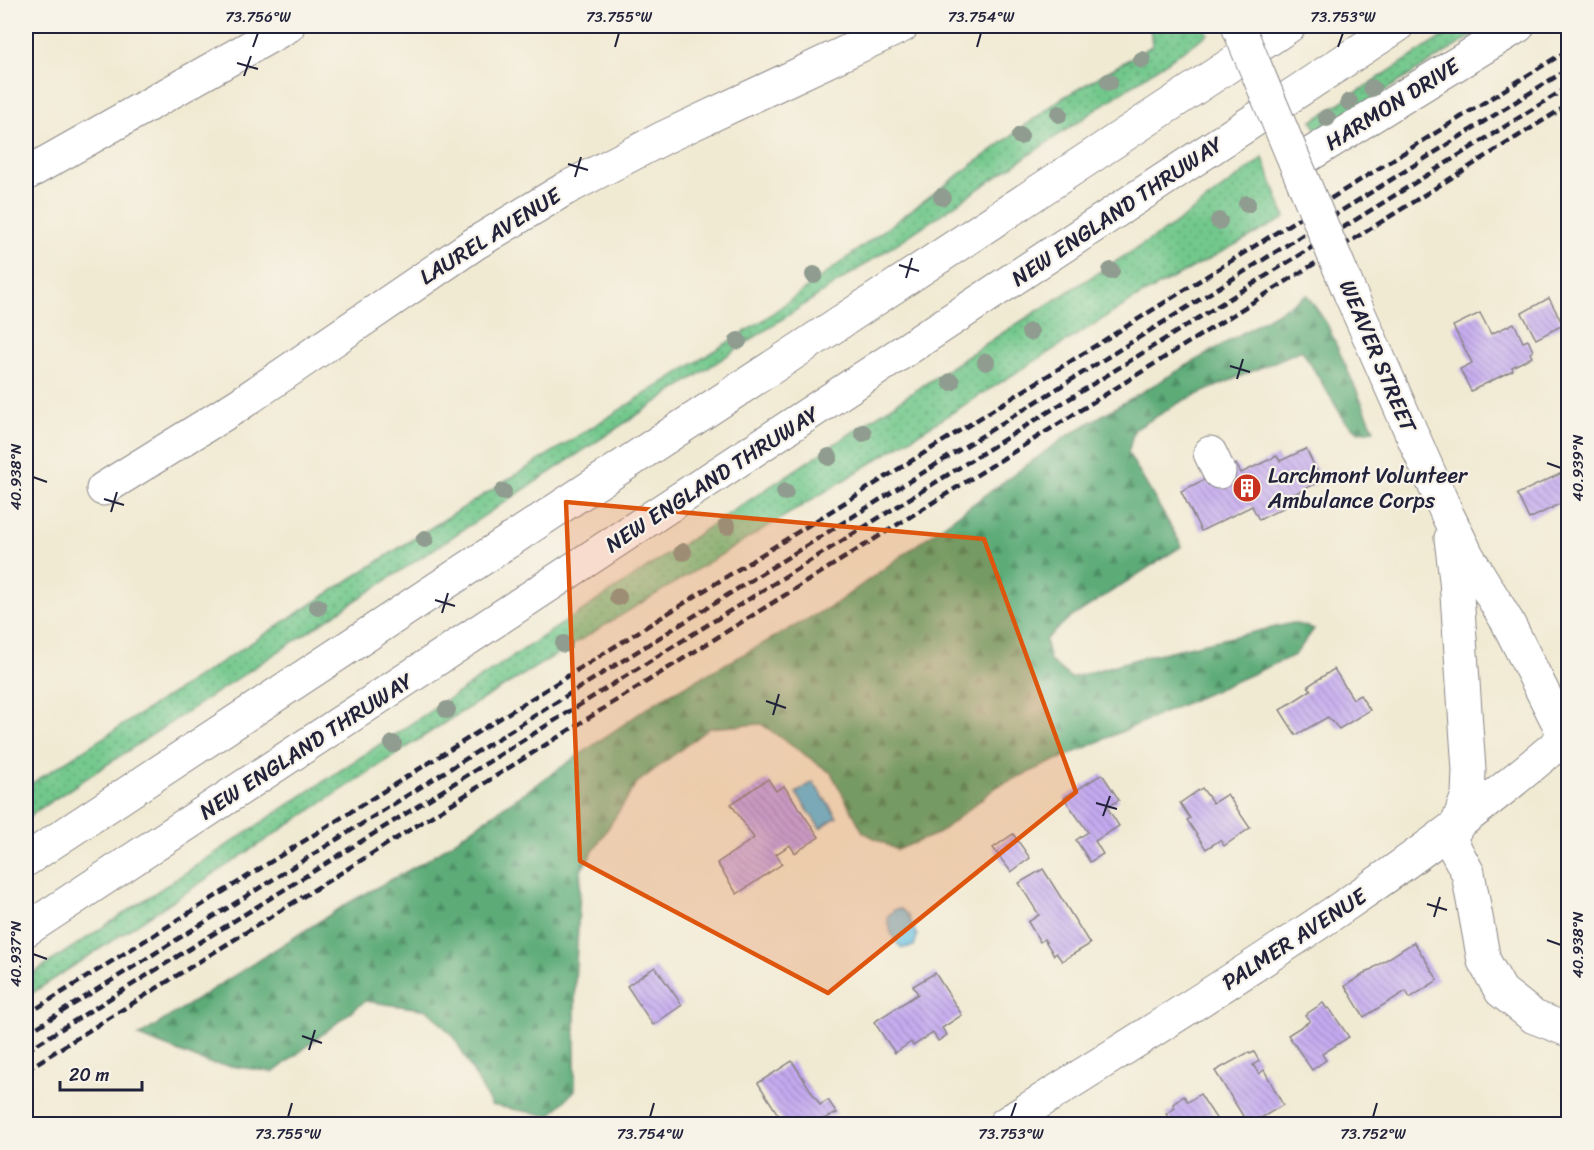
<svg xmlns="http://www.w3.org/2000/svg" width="1594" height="1150" viewBox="0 0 1594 1150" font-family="Sriracha,sans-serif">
<defs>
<pattern id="green-dots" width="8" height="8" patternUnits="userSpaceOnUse" patternTransform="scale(1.5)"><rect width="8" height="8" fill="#72c88c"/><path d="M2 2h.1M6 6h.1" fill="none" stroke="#5da274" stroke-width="1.8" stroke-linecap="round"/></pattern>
<pattern id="forest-firs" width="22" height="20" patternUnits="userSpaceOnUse" patternTransform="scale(1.5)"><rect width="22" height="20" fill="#5dac78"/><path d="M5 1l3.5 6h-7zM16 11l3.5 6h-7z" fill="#4c8c64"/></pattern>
<pattern id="building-back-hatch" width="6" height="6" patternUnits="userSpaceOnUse" patternTransform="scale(1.5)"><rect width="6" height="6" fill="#c5aaf0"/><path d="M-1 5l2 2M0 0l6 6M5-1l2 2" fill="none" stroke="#a08ac4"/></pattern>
</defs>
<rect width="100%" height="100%" fill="#f7f3e8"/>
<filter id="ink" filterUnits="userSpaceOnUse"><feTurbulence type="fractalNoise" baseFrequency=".0167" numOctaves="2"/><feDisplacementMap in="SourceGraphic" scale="12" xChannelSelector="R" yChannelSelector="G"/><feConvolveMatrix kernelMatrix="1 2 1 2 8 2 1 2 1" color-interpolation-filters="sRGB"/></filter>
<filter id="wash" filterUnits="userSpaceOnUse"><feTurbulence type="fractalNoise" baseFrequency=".008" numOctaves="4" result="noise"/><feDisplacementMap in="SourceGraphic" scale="24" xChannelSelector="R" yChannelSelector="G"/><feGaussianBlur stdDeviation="1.35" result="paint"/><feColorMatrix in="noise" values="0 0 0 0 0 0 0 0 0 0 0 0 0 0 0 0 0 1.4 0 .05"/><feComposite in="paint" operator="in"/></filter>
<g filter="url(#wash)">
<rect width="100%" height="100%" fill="#f1ead3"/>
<!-- green -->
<g fill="url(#green-dots)" stroke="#4a7564" stroke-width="1.5">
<polygon points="1150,26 1204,26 1208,34 928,223 26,818 26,787 421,534 762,321 1061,99 1152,46"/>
<polygon points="1459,26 1488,26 1318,133 1312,121"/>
<polygon points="1263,158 1285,218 1136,298 836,485 450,719 26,997 26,978 1001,334 1172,226"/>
</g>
<!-- forest -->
<polygon fill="url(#forest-firs)" stroke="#40675a" stroke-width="1.5" points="1307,295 1327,324 1374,430 1359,432 1345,421 1302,350 1182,401 1134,430 1128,453 1182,546 1067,620 1045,640 1050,661 1071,678 1140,658 1293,623 1314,629 1295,655 998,786 939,833 897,850 863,832 831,773 761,724 709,728 637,783 581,870 575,982 575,1090 550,1116 491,1105 454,1037 428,1010 365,1001 274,1072 208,1063 139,1036 350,902 424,862 656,702 835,604 1067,436"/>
<!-- water -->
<g fill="#63bfe1" stroke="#42708e" stroke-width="1.5">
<polygon points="813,782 837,817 820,828 796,793"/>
<path d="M895 909H901L908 915 917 936 914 946 903 948C894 944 888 928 887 917Z"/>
</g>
<g id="blocks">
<!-- building -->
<g fill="url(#building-back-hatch)">
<polygon points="1549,298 1563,325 1536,339 1522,313"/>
<polygon points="1480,313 1491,334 1514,323 1523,342 1528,340 1533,351 1530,353 1532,357 1512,367 1513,370 1471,391 1460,369 1472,363 1453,326"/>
<polygon points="1306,449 1322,481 1296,493 1299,500 1259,520 1252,506 1201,531 1181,491 1236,464 1241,473 1277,456 1280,461"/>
<polygon points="1564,472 1568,478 1568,500 1529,519 1517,494"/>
<polygon points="1334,669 1353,699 1360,695 1370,710 1339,729 1328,717 1296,735 1280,710 1311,690 1308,686"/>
<polygon points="1102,774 1119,800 1107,807 1119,826 1095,841 1103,854 1090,862 1076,840 1088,832 1064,798"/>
<polygon points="768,779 776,791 784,786 819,837 795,853 790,845 776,854 782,864 737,894 717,863 754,838 731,804"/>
<polygon points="1202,788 1213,803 1227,794 1250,828 1224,846 1220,840 1206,849 1187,820 1190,818 1180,803"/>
<polygon points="1013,834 1030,858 1011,872 993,848"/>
<polygon points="1043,869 1090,944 1062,961 1056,953 1054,955 1044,939 1040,942 1028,922 1039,915 1019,883"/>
<polygon points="1414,942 1438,980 1410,998 1406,991 1364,1017 1345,986"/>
<polygon points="655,967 682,1005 653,1025 627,986"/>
<polygon points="935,973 962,1015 942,1028 947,1035 938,1041 933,1033 913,1046 911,1042 895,1053 874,1022 918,994 913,986"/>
<polygon points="1323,1003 1327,1009 1329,1008 1349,1037 1322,1054 1326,1060 1312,1070 1288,1035 1310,1021 1305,1015"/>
<polygon points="1249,1052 1250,1054 1254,1052 1259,1061 1253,1065 1259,1074 1264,1070 1283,1105 1251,1124 1248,1124 1215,1071"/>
<polygon points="792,1061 820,1105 828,1100 837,1113 812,1124 784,1124 758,1083"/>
<polygon points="1200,1094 1219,1123 1173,1124 1166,1114 1175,1108 1173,1104 1184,1096 1188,1102"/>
</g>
</g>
</g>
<g filter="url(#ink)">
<use href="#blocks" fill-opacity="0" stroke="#8a8687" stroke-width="1.5"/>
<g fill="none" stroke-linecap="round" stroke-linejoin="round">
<!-- minor casing -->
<g stroke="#8a8687" stroke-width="35">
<g id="minor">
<polyline points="1296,163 1518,26"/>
<polyline points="26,174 288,26"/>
<polyline points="1210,453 1219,472"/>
<polyline points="103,489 237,406 474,244 565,189 665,137 902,26"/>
<polyline points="1447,834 1468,873 1484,961 1501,991 1534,1017 1568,1030"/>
<path d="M1005 1124C1197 1001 1396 885 1568 735"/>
</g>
</g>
<!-- major casing -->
<g stroke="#8a8687" stroke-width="35">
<g id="major">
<polyline points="1350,293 1448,516 1467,555 1507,621 1568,742"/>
<polyline points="1451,538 1456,580 1469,770 1468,795 1456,828"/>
</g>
</g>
<!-- highway casing -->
<g stroke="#8a8687" stroke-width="35">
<g id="highway">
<polyline points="26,860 1289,26"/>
<polyline points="26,930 1397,26"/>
</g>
</g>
<!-- minor -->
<use href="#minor" stroke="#fff" stroke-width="33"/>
<!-- major -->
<use href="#major" stroke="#fff" stroke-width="33"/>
<!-- highway -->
<use href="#highway" stroke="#fff" stroke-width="33"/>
<!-- rail -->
<g stroke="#22223b" stroke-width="4.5" stroke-dasharray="9 4.5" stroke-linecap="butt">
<polyline points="26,1015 1568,50"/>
<polyline points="26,1034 1568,69"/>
<polyline points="26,1051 1568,87"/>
<polyline points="26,1070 1568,105"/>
</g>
<!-- major-bridge casing -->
<g stroke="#8a8687" stroke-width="35" stroke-linecap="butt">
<polyline id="major-bridge" points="1238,26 1350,293"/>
</g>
<!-- major-bridge -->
<use href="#major-bridge" stroke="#fff" stroke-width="33"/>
</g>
<!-- trees -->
<g fill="#8f9c8f">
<circle cx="1142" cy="60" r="9"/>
<circle cx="1109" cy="82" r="9"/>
<circle cx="1372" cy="88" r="9"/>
<circle cx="1349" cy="102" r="9"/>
<circle cx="1059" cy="114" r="9"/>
<circle cx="1327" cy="118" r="9"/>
<circle cx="1020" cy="136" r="9"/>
<circle cx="942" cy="197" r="9"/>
<circle cx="1247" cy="204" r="9"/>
<circle cx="1219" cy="221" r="9"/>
<circle cx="1111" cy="271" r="9"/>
<circle cx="814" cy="275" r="9"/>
<circle cx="1030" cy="332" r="9"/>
<circle cx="738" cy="341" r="9"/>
<circle cx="986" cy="362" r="9"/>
<circle cx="951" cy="382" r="9"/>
<circle cx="863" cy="433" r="9"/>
<circle cx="829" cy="457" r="9"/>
<circle cx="503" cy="492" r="9"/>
<circle cx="785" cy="492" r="9"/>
<circle cx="727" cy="526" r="9"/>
<circle cx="425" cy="539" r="9"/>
<circle cx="683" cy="552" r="9"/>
<circle cx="618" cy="597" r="9"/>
<circle cx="318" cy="607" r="9"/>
<circle cx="564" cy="644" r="9"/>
<circle cx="447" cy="710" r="9"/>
<circle cx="393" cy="744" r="9"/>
</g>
</g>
<!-- marked area -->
<path fill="#de560e" fill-opacity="0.2" stroke="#de560e" stroke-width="4.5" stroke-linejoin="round" d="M566 502 984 539 1076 792 828 993 580 861Z"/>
<!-- ticks -->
<path fill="none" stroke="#22223b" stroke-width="2" d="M253 47 258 33M615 47 619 33M977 47 981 33M1338 47 1343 33M237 63 258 69M244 76 251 56M568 164 588 170M575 177 581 157M899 265 919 271M906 278 912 258M1230 366 1250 372M1237 379 1243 359M1547 463 1561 468M33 477 47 482M104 499 124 505M111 512 117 492M435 600 455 606M442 613 448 593M766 701 786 708M773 715 779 694M1096 803 1117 809M1103 816 1110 796M1427 904 1447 910M1434 917 1440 897M1547 940 1561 945M33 954 47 959M302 1036 322 1043M309 1050 315 1030M288 1117 292 1103M650 1117 654 1103M1011 1117 1016 1103M1373 1117 1377 1103"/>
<!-- icons -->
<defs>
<g id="building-disc" transform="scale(1.5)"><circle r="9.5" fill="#c8321e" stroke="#f7f3e8"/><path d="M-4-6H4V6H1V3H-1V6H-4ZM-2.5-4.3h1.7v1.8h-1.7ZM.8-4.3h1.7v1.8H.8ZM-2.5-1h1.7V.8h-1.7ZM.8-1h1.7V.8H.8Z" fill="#fff"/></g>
</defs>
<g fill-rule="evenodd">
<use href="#building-disc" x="1247" y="488"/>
</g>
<g text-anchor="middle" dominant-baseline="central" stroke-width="4.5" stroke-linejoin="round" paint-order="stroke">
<!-- street labels -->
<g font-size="22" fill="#22223b" stroke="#f7f3e8">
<text transform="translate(1392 104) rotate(-32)">HARMON DRIVE</text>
<text transform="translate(1117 211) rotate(-34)">NEW ENGLAND THRUWAY</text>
<text transform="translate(490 236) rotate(-32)">LAUREL AVENUE</text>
<text transform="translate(1378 356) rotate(67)">WEAVER STREET</text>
<text transform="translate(712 479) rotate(-33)">NEW ENGLAND THRUWAY</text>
<text transform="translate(306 746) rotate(-33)">NEW ENGLAND THRUWAY</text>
<text transform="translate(1294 939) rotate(-33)">PALMER AVENUE</text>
</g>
<!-- poi labels -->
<g font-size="22" fill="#22223b" stroke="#f7f3e8" text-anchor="start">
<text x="1268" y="475">Larchmont Volunteer<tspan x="1268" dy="25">Ambulance Corps</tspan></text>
</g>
</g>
<!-- margin -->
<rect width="1594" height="1150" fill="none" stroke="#f7f3e8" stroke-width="66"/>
<!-- scale -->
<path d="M60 1081v9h82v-9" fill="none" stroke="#22223b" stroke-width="3"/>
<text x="69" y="1081" font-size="18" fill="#22223b" stroke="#f7f3e8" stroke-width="4.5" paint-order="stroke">20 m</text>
<rect x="33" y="33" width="1528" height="1084" fill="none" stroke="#22223b" stroke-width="2"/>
<g font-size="15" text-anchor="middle" fill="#22223b">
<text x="258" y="22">73.756°W</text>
<text x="619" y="22">73.755°W</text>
<text x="981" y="22">73.754°W</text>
<text x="1343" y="22">73.753°W</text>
<text transform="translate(1578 468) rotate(-90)" y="5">40.939°N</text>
<text transform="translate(16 477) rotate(-90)" y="5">40.938°N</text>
<text transform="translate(1578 945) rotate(-90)" y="5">40.938°N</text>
<text transform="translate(16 954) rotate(-90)" y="5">40.937°N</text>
<text x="288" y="1139">73.755°W</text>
<text x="650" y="1139">73.754°W</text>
<text x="1011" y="1139">73.753°W</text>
<text x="1373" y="1139">73.752°W</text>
</g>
</svg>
